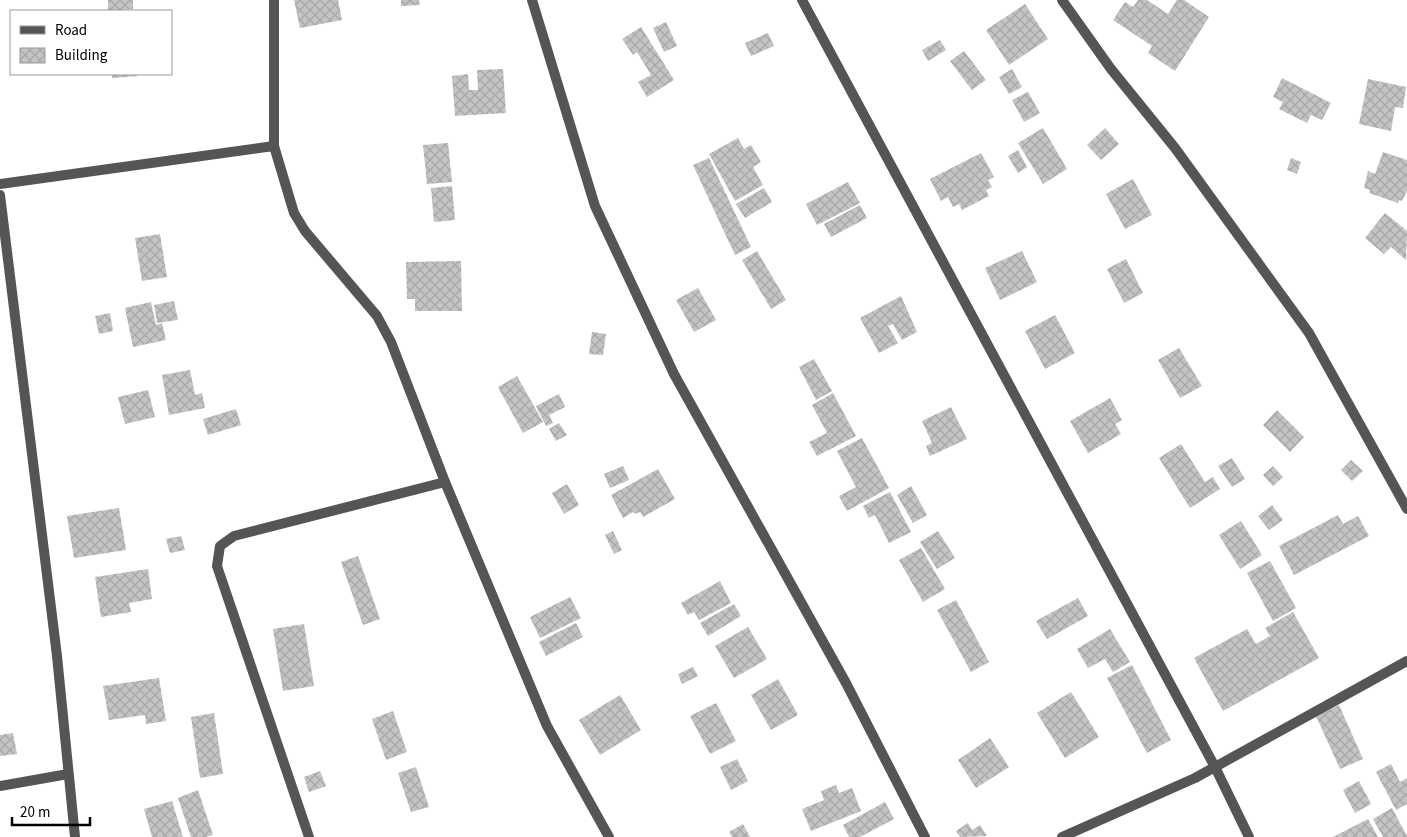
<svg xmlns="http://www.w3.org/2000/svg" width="1407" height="837" viewBox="0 0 1407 837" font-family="'Source Sans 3',sans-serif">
<defs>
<pattern id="building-cross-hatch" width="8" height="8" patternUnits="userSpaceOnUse" patternTransform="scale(1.25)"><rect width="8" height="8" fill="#c4c4c4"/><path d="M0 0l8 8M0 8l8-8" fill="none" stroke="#a7a7a7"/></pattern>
</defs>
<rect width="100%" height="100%" fill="#fff"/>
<!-- building -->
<g fill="url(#building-cross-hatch)">
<polygon points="108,0 133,0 133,9 108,11"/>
<polygon points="294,0 338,0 342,20 300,28"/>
<polygon points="401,0 419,0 420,5 401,6"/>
<polygon points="1138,0 1147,0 1168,14 1177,0 1184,0 1209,17 1175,71 1148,53 1152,46 1113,20 1125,2 1133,7"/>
<polygon points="1025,4 1048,39 1009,65 986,30"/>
<polygon points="666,22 677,46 664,52 653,28"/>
<polygon points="641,27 674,80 647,97 638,82 651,75 637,52 633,55 622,39"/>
<polygon points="768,33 774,46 751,56 745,43"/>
<polygon points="940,40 946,50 928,61 922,50"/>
<polygon points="964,51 986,80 972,90 950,61"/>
<polygon points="503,69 506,113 455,116 452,76 468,74 469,90 478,90 477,70"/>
<polygon points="1012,69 1022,87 1009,94 999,77"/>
<polygon points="112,74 137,74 137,76 112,78"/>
<polygon points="1282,78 1331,103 1322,120 1311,115 1307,123 1279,109 1283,102 1273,97"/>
<polygon points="1368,79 1406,87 1403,108 1395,107 1391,131 1359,124"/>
<polygon points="1028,92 1040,113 1024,122 1012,100"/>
<polygon points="1043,128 1067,169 1043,184 1018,143"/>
<polygon points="1105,128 1119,144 1101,160 1087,145"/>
<polygon points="738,138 744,149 751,145 761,162 753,167 763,185 735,201 709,154"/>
<polygon points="448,143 452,182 427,184 423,145"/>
<polygon points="1018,150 1027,167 1018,173 1008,156"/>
<polygon points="1383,152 1407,160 1407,191 1402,201 1399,200 1398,203 1369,193 1370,190 1364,188 1368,171 1375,174"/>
<polygon points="981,153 994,177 988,180 992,187 986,190 989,196 962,210 959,204 953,207 948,197 941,201 930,179"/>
<polygon points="709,158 751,247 735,255 693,165"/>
<polygon points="1291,158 1301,162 1297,174 1287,170"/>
<polygon points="1133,179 1152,215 1125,229 1106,194"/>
<polygon points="848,182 860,203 817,225 806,204"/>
<polygon points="452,186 455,220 434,222 431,188"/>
<polygon points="764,188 772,202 745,218 736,204"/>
<polygon points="860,205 867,218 831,237 824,224"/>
<polygon points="1385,213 1407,231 1406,260 1391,247 1384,254 1365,238"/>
<polygon points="160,234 167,277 142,281 135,238"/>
<polygon points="757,251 786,300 771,309 742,260"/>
<polygon points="1022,251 1037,282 1000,300 985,268"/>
<polygon points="1126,259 1143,293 1124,303 1107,269"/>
<polygon points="461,261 462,311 415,311 415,299 407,299 406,262"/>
<polygon points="698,288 716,320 694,332 676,300"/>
<polygon points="901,296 917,332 902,340 893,324 888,326 898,343 879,353 860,318"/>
<polygon points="174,301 178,320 157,323 154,305"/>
<polygon points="151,302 156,325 162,323 166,340 133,347 125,308"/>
<polygon points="110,313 113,331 99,334 95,316"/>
<polygon points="1055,315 1075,353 1045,369 1025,331"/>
<polygon points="592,332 606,334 603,355 589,354"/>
<polygon points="1179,348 1202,386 1180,398 1158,360"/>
<polygon points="814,359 832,391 816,400 799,367"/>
<polygon points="190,370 195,395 202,393 205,408 169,415 162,375"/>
<polygon points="517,376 543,422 523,433 498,387"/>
<polygon points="148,390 155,417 125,424 118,397"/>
<polygon points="833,393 856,436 817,456 809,442 827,433 812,405"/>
<polygon points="559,394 565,407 549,415 553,423 546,426 536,406"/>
<polygon points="1110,398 1122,420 1115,424 1121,434 1088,453 1070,421"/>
<polygon points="951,407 967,439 930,456 926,446 932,443 922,421"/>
<polygon points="236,409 241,425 208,435 203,419"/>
<polygon points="1277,410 1304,437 1290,452 1263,425"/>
<polygon points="559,423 567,435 556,441 549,429"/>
<polygon points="862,438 889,488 847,511 839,496 856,487 837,451"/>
<polygon points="1181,444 1205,482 1213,477 1220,489 1190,508 1159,458"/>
<polygon points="1232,458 1245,479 1232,487 1218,466"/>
<polygon points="1351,460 1363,471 1352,481 1341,470"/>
<polygon points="623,466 629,480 610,488 604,474"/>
<polygon points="1273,466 1283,477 1273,486 1263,475"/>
<polygon points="658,469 675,499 643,517 640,512 635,514 633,512 623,518 611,495"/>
<polygon points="567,484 579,505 564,514 552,493"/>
<polygon points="911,486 927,515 913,523 897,495"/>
<polygon points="890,492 911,532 889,543 875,515 869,518 863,506"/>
<polygon points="1272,505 1283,520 1269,530 1258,516"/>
<polygon points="119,508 126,550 74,558 67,516"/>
<polygon points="1338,515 1343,524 1358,516 1369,536 1294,575 1279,546"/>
<polygon points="1241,521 1262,555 1240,569 1219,535"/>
<polygon points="613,531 622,550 614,554 605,535"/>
<polygon points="938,531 955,558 937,569 920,542"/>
<polygon points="181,536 185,550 170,553 166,539"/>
<polygon points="921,548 945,589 923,602 899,560"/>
<polygon points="358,556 380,619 363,625 341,562"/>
<polygon points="1270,561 1296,608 1273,621 1247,573"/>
<polygon points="148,569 152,599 129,603 131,612 101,617 95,577"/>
<polygon points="720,581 731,603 699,620 694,612 688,615 681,603"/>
<polygon points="570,597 581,618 540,638 530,617"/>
<polygon points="1078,598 1088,616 1047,639 1036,621"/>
<polygon points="956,600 989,662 971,672 937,610"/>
<polygon points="734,604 741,616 708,636 700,623"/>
<polygon points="1293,612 1319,658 1223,711 1194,658 1247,629 1256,644 1270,636 1265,628"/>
<polygon points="576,623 583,637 546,656 539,642"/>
<polygon points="304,624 314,686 283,691 273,629"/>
<polygon points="748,627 767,659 734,678 715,646"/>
<polygon points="1110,629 1130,662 1113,672 1105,659 1088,668 1077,649"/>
<polygon points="1132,665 1171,740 1147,753 1107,678"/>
<polygon points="693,667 698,676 682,684 678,674"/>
<polygon points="159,678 166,721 146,724 145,715 109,720 103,686"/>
<polygon points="778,679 798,715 771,730 751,695"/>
<polygon points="1071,692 1099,737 1065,758 1037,713"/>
<polygon points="620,695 641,730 600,755 579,720"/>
<polygon points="716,703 736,741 710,754 690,716"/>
<polygon points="1339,705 1363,759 1340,769 1316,716"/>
<polygon points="393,711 407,752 386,760 372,719"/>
<polygon points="214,713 223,774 200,778 191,717"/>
<polygon points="13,733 17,754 0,756 0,735"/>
<polygon points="990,738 1009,767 976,788 958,760"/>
<polygon points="737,759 748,781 731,790 720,767"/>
<polygon points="1391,764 1400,782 1407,778 1407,804 1396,810 1376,772"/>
<polygon points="416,767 429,807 411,812 398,773"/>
<polygon points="320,771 326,786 309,792 304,777"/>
<polygon points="1359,781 1371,804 1355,813 1343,790"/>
<polygon points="836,785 839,793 852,788 861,811 811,831 802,809 824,800 821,791"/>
<polygon points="198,790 213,835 206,837 191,837 178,798"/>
<polygon points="172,801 183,837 152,837 144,809"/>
<polygon points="885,802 894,819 860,837 849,837 843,825"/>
<polygon points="1392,808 1407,836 1407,837 1383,837 1373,819"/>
<polygon points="1368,819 1378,837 1333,837"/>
<polygon points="968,823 972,830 980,825 987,836 960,837 956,831"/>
<polygon points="743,824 750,837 732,837 729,832"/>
</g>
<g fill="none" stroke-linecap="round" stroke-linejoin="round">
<!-- street -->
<g stroke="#555" stroke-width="10">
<polyline points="274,0 274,146"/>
<polyline points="532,0 595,206 674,374 846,683 925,837"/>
<polyline points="802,0 1215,767 1249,837"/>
<polyline points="1062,0 1111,69 1175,148 1309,333 1407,509"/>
<polyline points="0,184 274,146 294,213 305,231 377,316 391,342 445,482 547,726 609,837"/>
<polyline points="0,195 57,656 75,837"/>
<polyline points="0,786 68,774"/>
<polyline points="309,837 217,566 220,546 234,536 445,482"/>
<polyline points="1062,837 1195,778 1407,661"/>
</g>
</g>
<!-- legend -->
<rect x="10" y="10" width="162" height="65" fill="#ffffff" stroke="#999999"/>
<rect x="20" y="26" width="25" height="8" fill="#555555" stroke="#999999"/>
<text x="55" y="35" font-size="15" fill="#000000">Road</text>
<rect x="20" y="48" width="25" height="15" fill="url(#building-cross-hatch)" stroke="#999999"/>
<text x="55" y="60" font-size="15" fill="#000000">Building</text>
<!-- scale -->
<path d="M12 817v8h78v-8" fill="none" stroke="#000000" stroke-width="2.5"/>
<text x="20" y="817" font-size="15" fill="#000000" stroke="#ffffff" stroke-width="4" paint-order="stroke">20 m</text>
</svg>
